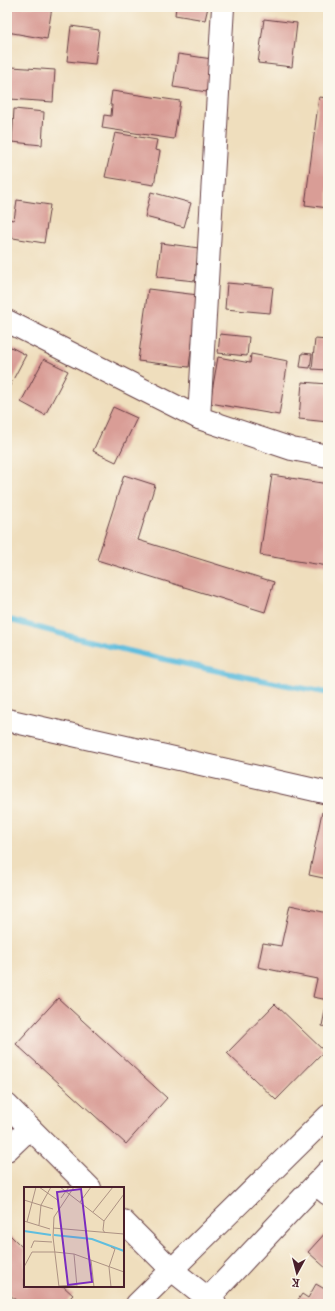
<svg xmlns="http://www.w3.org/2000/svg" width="335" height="1311" viewBox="0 0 335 1311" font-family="'IM FELL DW Pica',serif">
<rect width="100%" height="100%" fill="#fbf7ec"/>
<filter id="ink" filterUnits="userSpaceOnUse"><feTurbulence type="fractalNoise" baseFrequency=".025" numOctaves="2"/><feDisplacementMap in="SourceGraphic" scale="8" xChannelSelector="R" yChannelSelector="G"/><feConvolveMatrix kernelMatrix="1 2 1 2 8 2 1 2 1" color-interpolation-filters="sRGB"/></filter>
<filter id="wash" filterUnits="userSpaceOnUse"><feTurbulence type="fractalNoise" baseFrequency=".012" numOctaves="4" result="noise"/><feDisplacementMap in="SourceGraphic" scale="16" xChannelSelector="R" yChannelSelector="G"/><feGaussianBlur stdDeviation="0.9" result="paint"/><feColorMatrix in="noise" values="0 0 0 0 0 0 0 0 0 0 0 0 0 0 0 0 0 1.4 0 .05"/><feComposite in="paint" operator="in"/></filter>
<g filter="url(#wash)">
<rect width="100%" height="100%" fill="#efdebd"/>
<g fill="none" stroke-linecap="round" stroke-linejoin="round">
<!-- stream -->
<path stroke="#60bede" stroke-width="5.5" d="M7 619C113 649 220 673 328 693"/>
</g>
<g id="blocks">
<!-- building -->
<g fill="#d99d96">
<polygon points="7,7 52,7 47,39 7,32"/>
<polygon points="176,7 208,7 205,20 175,15"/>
<polygon points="264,19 297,23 292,67 258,63"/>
<polygon points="71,26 99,30 95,64 67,61"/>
<polygon points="178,54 212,59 207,92 173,87"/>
<polygon points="12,67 55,70 53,102 10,99"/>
<polygon points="112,91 180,101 174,139 102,128 104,115 111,116 112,105 110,105"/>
<polygon points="319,97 328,98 328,208 305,205"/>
<polygon points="14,109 44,112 42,145 12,142"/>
<polygon points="115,133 157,140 155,150 160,151 154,185 105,177"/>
<polygon points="151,192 191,203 184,227 145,217"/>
<polygon points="17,200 50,205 44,243 7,237 7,219 14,220"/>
<polygon points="161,243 199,248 195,281 157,277"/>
<polygon points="227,283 273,287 270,313 225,309"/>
<polygon points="148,289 198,295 189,367 138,361"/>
<polygon points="220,334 249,337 247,356 218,353"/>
<polygon points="315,339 328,340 328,370 312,369"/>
<polygon points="7,345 26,355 7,391"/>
<polygon points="302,353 312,354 310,368 300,367"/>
<polygon points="251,354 288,361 279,415 210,403 218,357 250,363"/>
<polygon points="44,359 68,371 45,415 21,402"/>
<polygon points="302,382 328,384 328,422 299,419"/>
<polygon points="113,407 137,418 116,462 93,451"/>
<polygon points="124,475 155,485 138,540 274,582 265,612 97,560"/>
<polygon points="272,475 328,484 328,566 260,555"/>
<polygon points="322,812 328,813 328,879 309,875"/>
<polygon points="290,905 328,913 328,1000 313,997 317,979 258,967 263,943 281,946"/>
<polygon points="58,998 167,1098 126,1144 16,1044"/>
<polygon points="327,1001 328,1001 328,1027 322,1026"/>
<polygon points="275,1004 324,1051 276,1100 227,1053"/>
<polygon points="328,1230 328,1270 308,1252"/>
<polygon points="7,1232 25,1250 25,1286 63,1286 73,1295 64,1304 20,1304 7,1292"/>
<polygon points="316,1284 328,1291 328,1304 295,1304 302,1294 308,1298"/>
</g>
</g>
</g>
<g filter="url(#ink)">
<use href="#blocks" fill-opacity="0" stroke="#633c41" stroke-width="1"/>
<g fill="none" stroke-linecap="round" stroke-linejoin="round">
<!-- minor casing -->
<g stroke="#633c41" stroke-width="24">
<g id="minor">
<polyline points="7,321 199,418 292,449 328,456"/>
<polyline points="199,418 223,7"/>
<polyline points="7,720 328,793"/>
<polyline points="7,1105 90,1188"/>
<polyline points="7,1150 30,1128"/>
<polyline points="316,1184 328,1194"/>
<polyline points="123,1221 172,1270 215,1304"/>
</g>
</g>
<!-- major casing -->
<g stroke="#633c41" stroke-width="24">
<g id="major">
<polyline points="137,1304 328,1116"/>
<polyline points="203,1304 328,1171"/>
</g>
</g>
<!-- minor -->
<use href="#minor" stroke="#fff" stroke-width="22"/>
<!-- major -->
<use href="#major" stroke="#fff" stroke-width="22"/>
</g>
</g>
<!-- overview -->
<g transform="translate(24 1187)">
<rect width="100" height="100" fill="#efdebd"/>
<path fill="none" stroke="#60bede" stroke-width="2" d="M0 44 27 48M30 48 68 52 100 64"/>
<path fill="none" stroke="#ad9283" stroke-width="1" d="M15 0 35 14M36 0 80 34M37 11 45 0M0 13 29 22M56 15 67 0M69 25 89 0M0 34 26 42M3 35 12 0M15 38 17 18 27 0M29 41 100 47M81 46 79 43 80 34 100 7M87 60 91 62 85 80 87 100M7 61 10 54 28 55M50 67 53 100M67 73 70 100M0 80 8 65H31L50 67 100 85M35 99 52 98M35 100 29 50 30 30 50 0"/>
<path fill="#7b2cbf" fill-opacity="0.15" stroke="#7b2cbf" stroke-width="2" d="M57 2 68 95 44 98 33 5Z"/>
<rect width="100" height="100" fill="none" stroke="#4a1f2b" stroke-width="2"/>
</g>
<!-- margin -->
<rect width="335" height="1311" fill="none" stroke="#fbf7ec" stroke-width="24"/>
<!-- north arrow -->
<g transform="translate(297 1273) rotate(187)" stroke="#fbf7ec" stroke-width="3" paint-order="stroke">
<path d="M0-3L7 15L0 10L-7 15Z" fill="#4a1f2b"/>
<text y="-6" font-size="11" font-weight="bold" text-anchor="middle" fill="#4a1f2b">K</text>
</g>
</svg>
